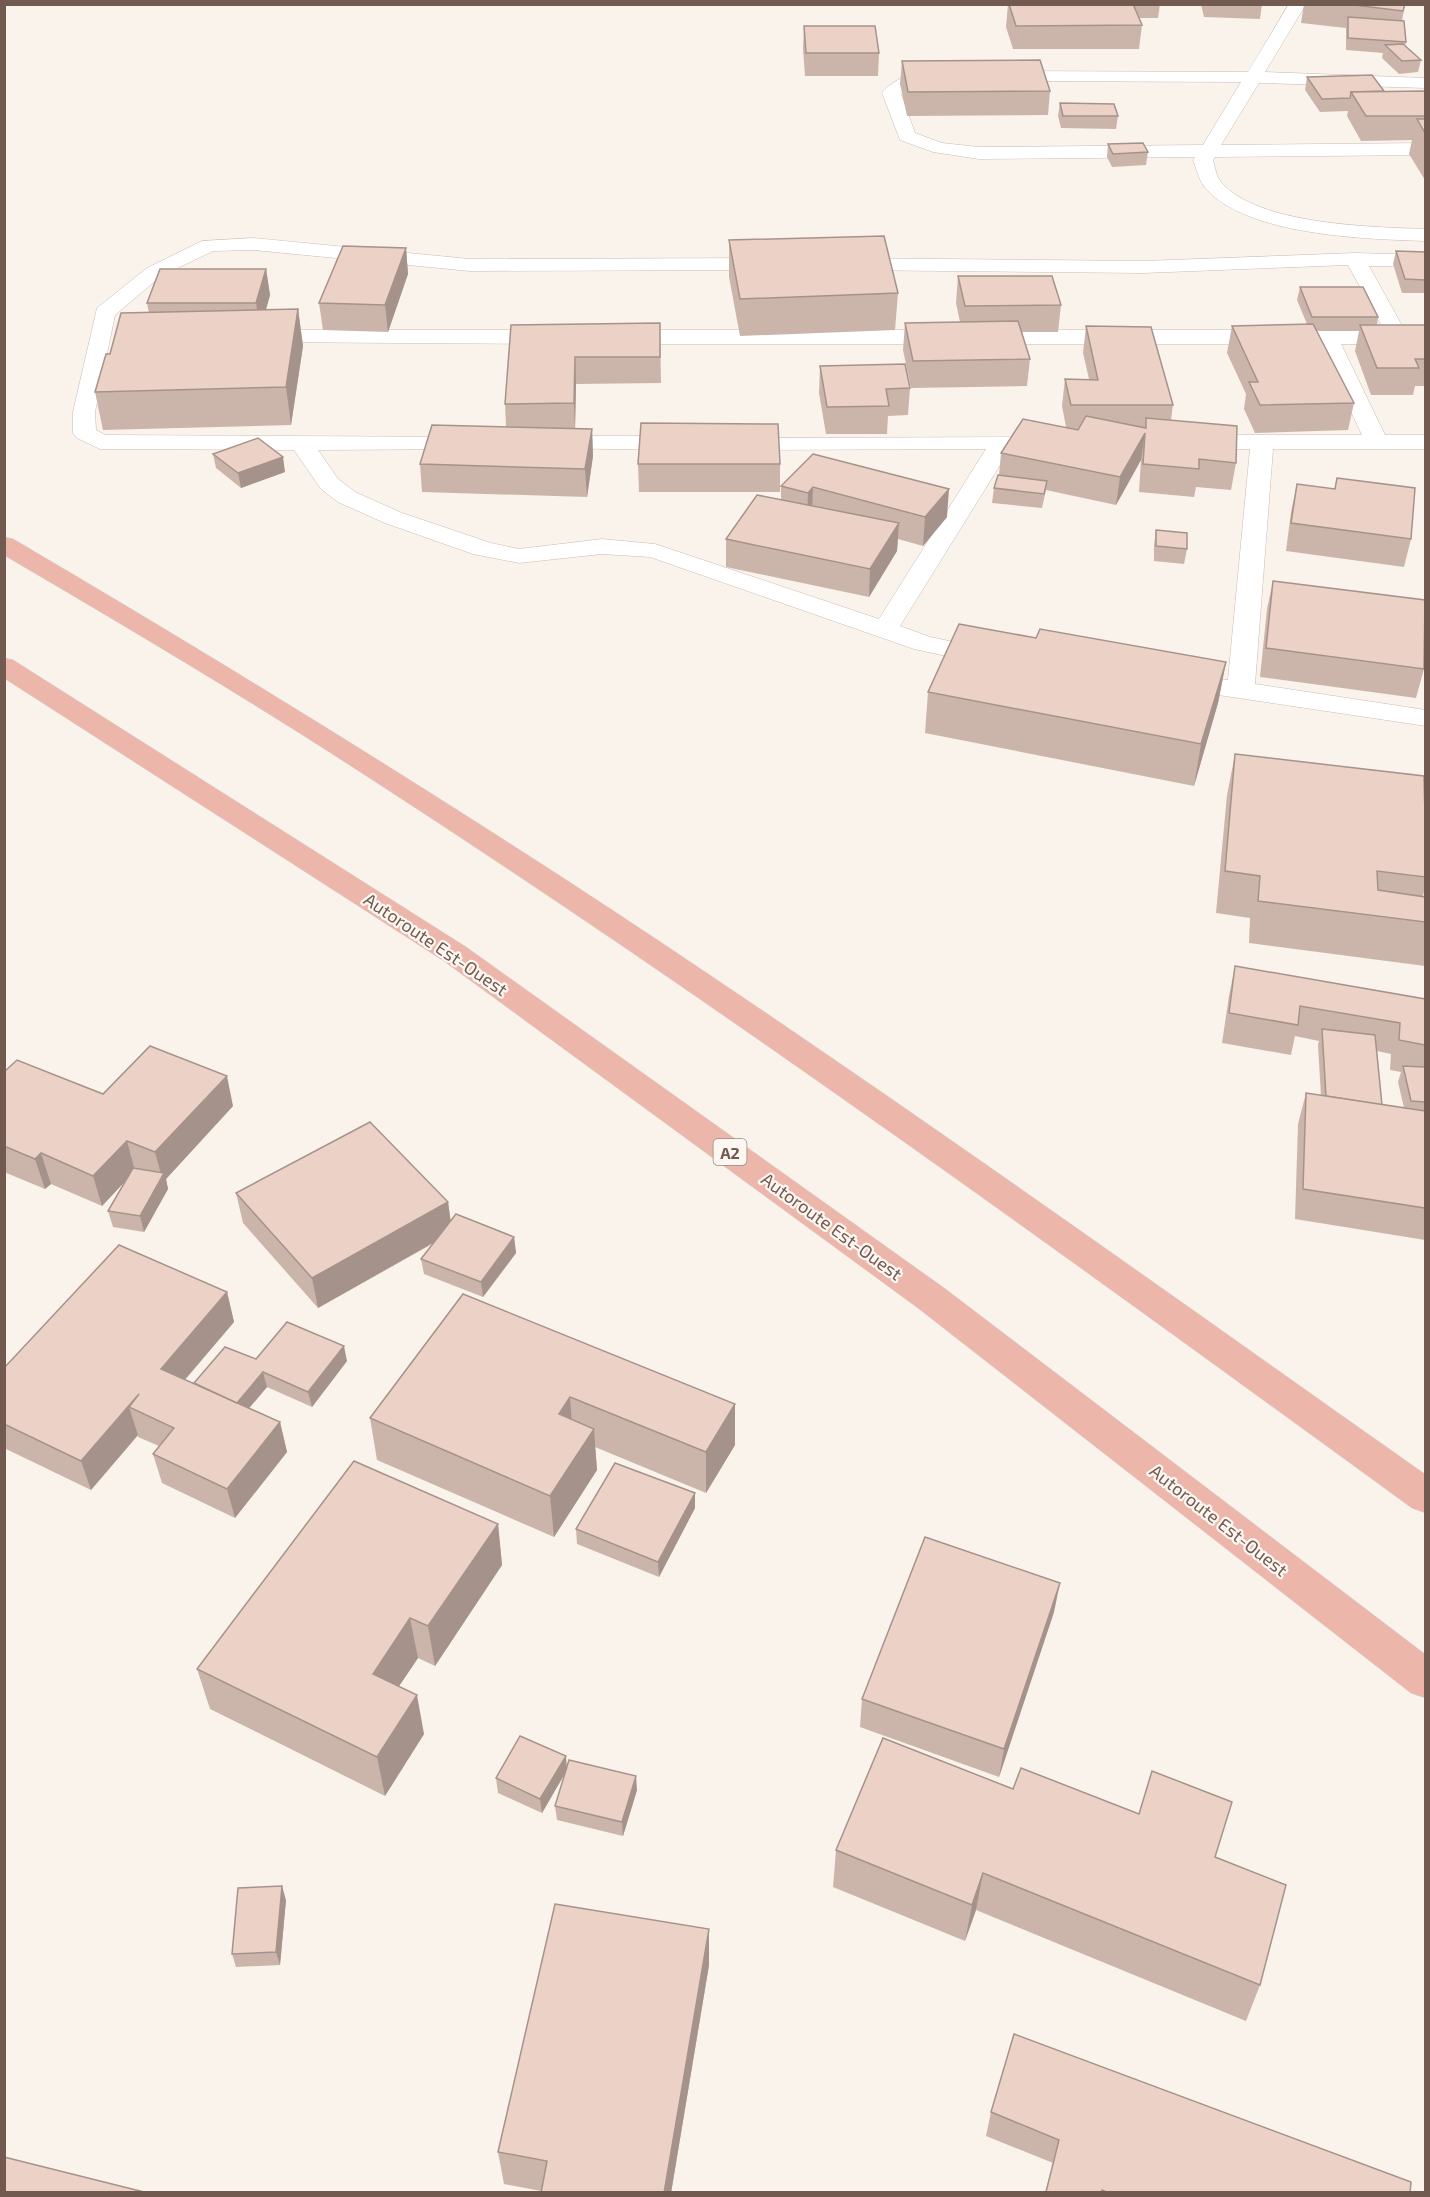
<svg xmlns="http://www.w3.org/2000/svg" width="1430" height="2197" viewBox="0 0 1430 2197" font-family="'Exo 2',sans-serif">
<rect width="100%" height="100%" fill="#faf3eb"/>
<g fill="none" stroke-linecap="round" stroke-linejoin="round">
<!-- minor casing -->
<g stroke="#cbbbb2" stroke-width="1">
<g id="minor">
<path d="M1289 4H1306L1265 72 1426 78V88L1259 83 1221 145 1426 143V155L1215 157 1213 160C1215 167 1216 176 1221 182 1257 225 1373 227 1426 229V241C1366 239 1249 236 1206 189 1199 181 1197 170 1193 160L1195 157 979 159 933 152 900 140 882 93C894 76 930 66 950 71L953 75 950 79 922 84 901 94 915 133 942 143 979 147 1203 145 1241 82 1001 81 992 76 1001 71 1248 72Z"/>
<polygon points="253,238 470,259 774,258 781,260 784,264 781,268 774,270 470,271 253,250 213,251 161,276 115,315 95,412 96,430 105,435 469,437 477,439 481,444 477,449 318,450 338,479 355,492 402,513 491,543 519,549 602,539 655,544 879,619 986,449 734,450 726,448 722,443 726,438 1059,437 1063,442 1059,447 1010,449 900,626 930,637 1002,652 1006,658 1002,664 993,666 914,649 650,557 602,554 519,563 473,554 385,523 338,502 321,489 294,450 100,449 77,438 73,433 73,412 97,308 147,268 202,241"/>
<polygon points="1355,253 1426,255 1426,267 1369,266 1405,331 1426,331 1426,345 1341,344 1385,435 1426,435 1426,449 1273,449 1255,684 1426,710 1426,726 1178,689 1169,687 1165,681 1169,675 1178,673 1228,680 1250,449 1193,449 1185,447 1181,442 1185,437 1193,435 1362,435 1319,344 614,344 606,342 603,337 606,332 614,330 1384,330 1348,265 1143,273 846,270 839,268 836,264 839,260 846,258 1143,261"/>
<polygon points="257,330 553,330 561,332 564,337 561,342 553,344 249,342 246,337 249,332"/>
<polygon points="548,436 685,436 693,438 697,443 693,448 685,450 540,448 536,443 540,438"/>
</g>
</g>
<!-- highway casing -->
<g stroke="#d8d1ce" stroke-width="1">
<g id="highway">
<path d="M4 537 13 539C197 647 378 758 557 874 852 1066 1138 1272 1426 1475V1513L1412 1508C1067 1257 721 1005 362 773 245 697 125 626 4 555Z"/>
<polygon points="4,658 13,660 466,947 944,1288 1426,1655 1426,1698 1411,1693 918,1308 444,961 4,678"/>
</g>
</g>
<!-- minor -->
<use href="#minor" fill="#fff" fill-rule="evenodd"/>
<!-- highway -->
<use href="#highway" fill="#ecb6aa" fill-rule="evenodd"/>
</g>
<!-- wall -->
<g fill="#cbb5aa" fill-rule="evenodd">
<polygon points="1008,4 1160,4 1158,18 1139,18 1142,25 1139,49 1013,49 1006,27"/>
<polygon points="1201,4 1262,4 1260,19 1204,17"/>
<polygon points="1304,4 1405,4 1402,21 1406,42 1405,46 1421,60 1418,72 1399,74 1382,58 1383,53 1346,50 1346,28 1301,23"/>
<polygon points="804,26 879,53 878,76 805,76 803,49"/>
<polygon points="902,61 1050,91 1048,115 907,116 900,84"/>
<polygon points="1307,77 1384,91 1425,91 1425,180 1409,154 1412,140 1361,141 1347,116 1348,111 1320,112 1305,90"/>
<polygon points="1060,103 1118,116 1116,129 1061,128 1058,116"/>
<polygon points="1108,144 1148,152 1146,165 1112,167 1107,157"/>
<polygon points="729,240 898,293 895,330 740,336 729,277"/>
<polygon points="406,248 408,274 388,332 323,330 319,303"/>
<polygon points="1396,251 1425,252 1425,293 1402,293 1393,264"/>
<polygon points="266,269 270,295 266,310 298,309 303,346 291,425 103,430 95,392 110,354 149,313 147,303"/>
<polygon points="958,276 1061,305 1058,332 1022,332 1030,359 1027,386 911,388 903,350 905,323 960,322 956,303"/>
<polygon points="1300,287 1378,317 1377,325 1425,325 1425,386 1415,386 1413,395 1371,395 1355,351 1359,331 1316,331 1354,403 1348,430 1255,433 1244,409 1246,394 1227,353 1232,326 1307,324 1297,300"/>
<polygon points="660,323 661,383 576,384 575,428 592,429 593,456 587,497 422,492 420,464 506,427 505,404 511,325"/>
<polygon points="1086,326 1173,405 1171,420 1236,463 1231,490 1196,487 1194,497 1139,492 1141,460 1116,505 1046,490 1042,508 992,503 994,488 999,475 1001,453 1066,427 1062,406 1065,379 1089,379 1083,353"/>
<polygon points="820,366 910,388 908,415 888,416 887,434 826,434 819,393"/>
<polygon points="213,454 285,472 241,488 216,468"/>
<polygon points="813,454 947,517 923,546 898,539 897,551 869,597 726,567 726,539 781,499 781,486"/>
<polygon points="638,464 780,464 780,492 639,492"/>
<polygon points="1337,478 1411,539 1404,567 1286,551 1291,512 1297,484 1335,489"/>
<polygon points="1156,530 1187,549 1184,564 1154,561 1154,545"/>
<polygon points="1273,581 1424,669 1416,698 1260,677 1267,609"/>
<polygon points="1036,638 1226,662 1218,703 1194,786 925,733 928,692"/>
<polygon points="1235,754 1425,818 1425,887 1423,896 1425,897 1425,966 1249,943 1250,918 1216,913 1227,795"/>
<path d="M1235 966 1425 999V1240L1295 1219 1298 1124 1306 1093 1321 1096 1318 1045 1319 1041 1295 1036 1291 1055 1222 1043 1229 996ZM1377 1051 1391 1054 1390 1070 1401 1072 1398 1082 1404 1108 1382 1105Z"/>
<polygon points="4,1072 103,1094 233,1106 166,1179 168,1189 144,1232 113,1227 108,1211 125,1181 102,1206 51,1184 45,1189 4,1172"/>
<polygon points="236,1193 448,1202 451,1222 514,1237 516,1253 483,1297 424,1274 421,1259 434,1243 318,1308 243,1223"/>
<polygon points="227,1292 234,1322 185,1380 194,1383 256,1359 347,1361 312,1407 267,1387 249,1408 280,1422 287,1452 235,1518 162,1483 153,1454 159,1446 138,1437 138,1435 91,1490 4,1448 4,1368"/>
<polygon points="463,1294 735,1445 706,1493 595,1447 597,1470 554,1537 377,1460 370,1418"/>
<polygon points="695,1508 659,1577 577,1544 576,1529"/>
<polygon points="498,1524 502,1565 435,1666 418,1658 399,1686 424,1734 385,1796 210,1709 197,1669"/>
<polygon points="1054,1612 999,1777 860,1727 862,1699"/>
<polygon points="567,1768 637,1790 623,1836 557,1820 555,1806 565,1773 542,1813 498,1793 496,1778"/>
<polygon points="1013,1789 1215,1857 1260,1985 1246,2021 976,1910 965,1941 833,1887 836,1850"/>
<polygon points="286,1900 280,1965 236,1967 232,1954"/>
<polygon points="709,1929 709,1965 671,2193 541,2193 541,2191 504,2184 498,2152"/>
<polygon points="991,2112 1410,2193 1045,2193 1053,2163 986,2136"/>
</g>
<!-- shaded-wall -->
<g fill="#a5938b">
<polygon points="406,248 408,274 388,332 385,305"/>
<polygon points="266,269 270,295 260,330 256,303"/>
<polygon points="298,309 303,346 291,425 286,387"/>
<polygon points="575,357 576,384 575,431 574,403"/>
<polygon points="592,429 593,456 587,497 585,469"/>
<polygon points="1145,433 1141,460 1116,505 1120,477"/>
<polygon points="283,457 285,472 241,488 238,473"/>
<polygon points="813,487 812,515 807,521 808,493"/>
<polygon points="949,489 947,517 923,546 925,517"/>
<polygon points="899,523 897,551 869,597 870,569"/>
<polygon points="1226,662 1218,703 1194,786 1201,744"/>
<polygon points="227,1076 233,1106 166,1179 168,1189 144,1232 140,1216 162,1178 155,1152"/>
<polygon points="127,1141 135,1171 102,1206 93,1176"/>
<polygon points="41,1153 51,1184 45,1189 35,1159"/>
<polygon points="448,1202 452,1232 318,1308 312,1278"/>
<polygon points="514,1237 516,1253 483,1297 481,1282"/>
<polygon points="227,1292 234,1322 169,1398 161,1369"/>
<polygon points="344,1346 347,1361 312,1407 308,1392"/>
<polygon points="263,1372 267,1387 240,1419 236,1404"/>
<polygon points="139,1394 129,1407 138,1435 91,1490 81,1461"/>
<polygon points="570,1397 573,1438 559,1414"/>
<polygon points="735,1404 735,1445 706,1493 706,1452"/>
<polygon points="280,1422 287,1452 235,1518 227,1489"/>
<polygon points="594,1429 597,1470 554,1537 550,1496"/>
<polygon points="695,1493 695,1508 659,1577 658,1562"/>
<polygon points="498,1524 502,1565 435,1666 428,1626"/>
<polygon points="1060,1583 1054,1612 999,1777 1004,1749"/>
<polygon points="410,1618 418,1658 381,1713 373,1674"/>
<polygon points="417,1695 424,1734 385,1796 377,1757"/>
<polygon points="566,1756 567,1770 542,1813 540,1799"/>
<polygon points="636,1776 637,1790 623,1836 622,1822"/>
<polygon points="983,1873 976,1910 965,1941 972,1905"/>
<polygon points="282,1886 286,1900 280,1965 276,1952"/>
<polygon points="709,1929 709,1965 671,2193 664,2193"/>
</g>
<!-- building -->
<g fill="#ecd2c6" stroke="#a5938b" stroke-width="1.5">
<polygon points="1009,4 1133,4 1142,25 1016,26"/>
<polygon points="1346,4 1405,4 1403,11"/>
<polygon points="1348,17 1404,21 1406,42 1348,38"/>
<polygon points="804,26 875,26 879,53 806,53"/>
<polygon points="1403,44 1421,60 1402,61 1385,45"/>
<polygon points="1040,60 1050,91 908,92 902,61"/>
<polygon points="1372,75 1384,91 1351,92 1350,98 1322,99 1307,77"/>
<polygon points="1425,91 1425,116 1366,116 1351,92"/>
<polygon points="1060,103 1114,104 1118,116 1063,116"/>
<polygon points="1417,119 1425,119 1425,133"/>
<polygon points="1143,143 1148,152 1113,154 1108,144"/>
<polygon points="884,236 898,293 740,299 729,240"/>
<polygon points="343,246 406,248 385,305 319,303"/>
<polygon points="1396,251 1425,252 1425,280 1405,279"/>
<polygon points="160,269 266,269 256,303 147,303"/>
<polygon points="958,276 1052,276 1061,305 965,306"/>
<polygon points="1300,287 1363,287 1378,317 1312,317"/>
<polygon points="298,309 286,387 95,392 106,354 110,354 121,313"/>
<polygon points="1018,321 1030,359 913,361 905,323"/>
<polygon points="660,323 660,357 575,357 574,403 505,404 511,325"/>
<polygon points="1313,324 1354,403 1260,405 1249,382 1258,382 1232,326"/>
<polygon points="1360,325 1425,325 1425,359 1415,359 1419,368 1377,368"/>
<polygon points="1086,326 1151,327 1173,405 1071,405 1065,379 1098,380"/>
<polygon points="905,364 910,388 886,389 889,406 827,407 820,366"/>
<polygon points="1086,416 1146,428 1146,418 1237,426 1236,463 1199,459 1199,469 1143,464 1145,433 1120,477 1001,453 1023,419 1078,430"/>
<polygon points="641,423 778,424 780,464 638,464"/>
<polygon points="432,425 592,429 585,469 420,464"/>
<polygon points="258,438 283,457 238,473 213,454"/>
<polygon points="813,454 949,489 925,517 813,487 808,493 781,486"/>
<polygon points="998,475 1047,481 1044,494 994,488"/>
<polygon points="1337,478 1415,488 1411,539 1291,523 1297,484 1335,489"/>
<polygon points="757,495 899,523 870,569 726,539"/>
<polygon points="1156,530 1187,533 1187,549 1156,546"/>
<polygon points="1273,581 1425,600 1424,669 1266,648"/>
<polygon points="959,624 1036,638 1040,629 1226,662 1201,744 928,692"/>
<polygon points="1235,754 1424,776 1425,818 1425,877 1377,871 1378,890 1425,897 1425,922 1258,901 1260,876 1225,871"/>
<polygon points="1235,966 1425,999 1425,1045 1399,1040 1400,1023 1300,1006 1298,1025 1229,1013"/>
<polygon points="1322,1029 1375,1035 1382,1105 1326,1096"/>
<polygon points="150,1046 227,1076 155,1152 127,1141 93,1176 41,1153 35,1159 4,1146 4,1072 17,1060 103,1094"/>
<polygon points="1403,1066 1425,1067 1425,1102 1411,1101"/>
<polygon points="1306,1093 1425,1111 1425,1208 1303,1189"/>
<polygon points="370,1122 448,1202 312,1278 236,1193"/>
<polygon points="133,1168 164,1173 140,1216 108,1211"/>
<polygon points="456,1214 514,1237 481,1282 421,1259"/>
<polygon points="119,1245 227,1292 161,1369 280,1422 227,1489 153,1454 174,1428 129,1407 139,1394 81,1461 4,1424 4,1368"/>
<polygon points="463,1294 735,1404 706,1452 570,1397 559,1414 594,1429 550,1496 370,1418"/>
<polygon points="287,1322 344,1346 308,1392 263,1372 237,1403 194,1383 225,1347 256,1359"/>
<polygon points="354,1461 498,1524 428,1626 410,1618 373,1674 417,1695 377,1757 197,1669"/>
<polygon points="615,1463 695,1493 658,1562 576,1529"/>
<polygon points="925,1537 1060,1583 1004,1749 862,1699"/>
<polygon points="520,1736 566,1756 540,1799 496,1778"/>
<polygon points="883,1738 1013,1789 1021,1768 1139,1814 1152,1771 1232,1802 1215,1857 1286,1885 1260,1985 983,1873 972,1905 836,1850"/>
<polygon points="569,1760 636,1776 622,1822 555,1806"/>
<polygon points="282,1886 276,1952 232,1954 238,1888"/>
<polygon points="555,1904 709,1929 664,2193 541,2193 547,2161 498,2152"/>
<polygon points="1014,2034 1411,2182 1410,2193 1109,2193 1102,2190 1101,2193 1047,2193 1046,2192 1059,2140 991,2112"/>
<polygon points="4,2157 148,2193 4,2193"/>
</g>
<g text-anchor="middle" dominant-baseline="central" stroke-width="4.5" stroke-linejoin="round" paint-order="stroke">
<!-- shield labels -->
<rect fill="#fdf7f1" stroke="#9c8981" stroke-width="1.5" x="713.5" y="1139" width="33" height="26" rx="4.5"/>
<g font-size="16" font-weight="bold" fill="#725a51">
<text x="730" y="1152">A2</text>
</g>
<!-- street labels -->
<g font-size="18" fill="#725a51" stroke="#fdf7f1">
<text transform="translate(436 944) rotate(34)">Autoroute Est-Ouest</text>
<text transform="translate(832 1226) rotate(36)">Autoroute Est-Ouest</text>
<text transform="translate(1219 1520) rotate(38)">Autoroute Est-Ouest</text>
</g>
</g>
<!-- border -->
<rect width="1430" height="2197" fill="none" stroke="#725a51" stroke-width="12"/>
</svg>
